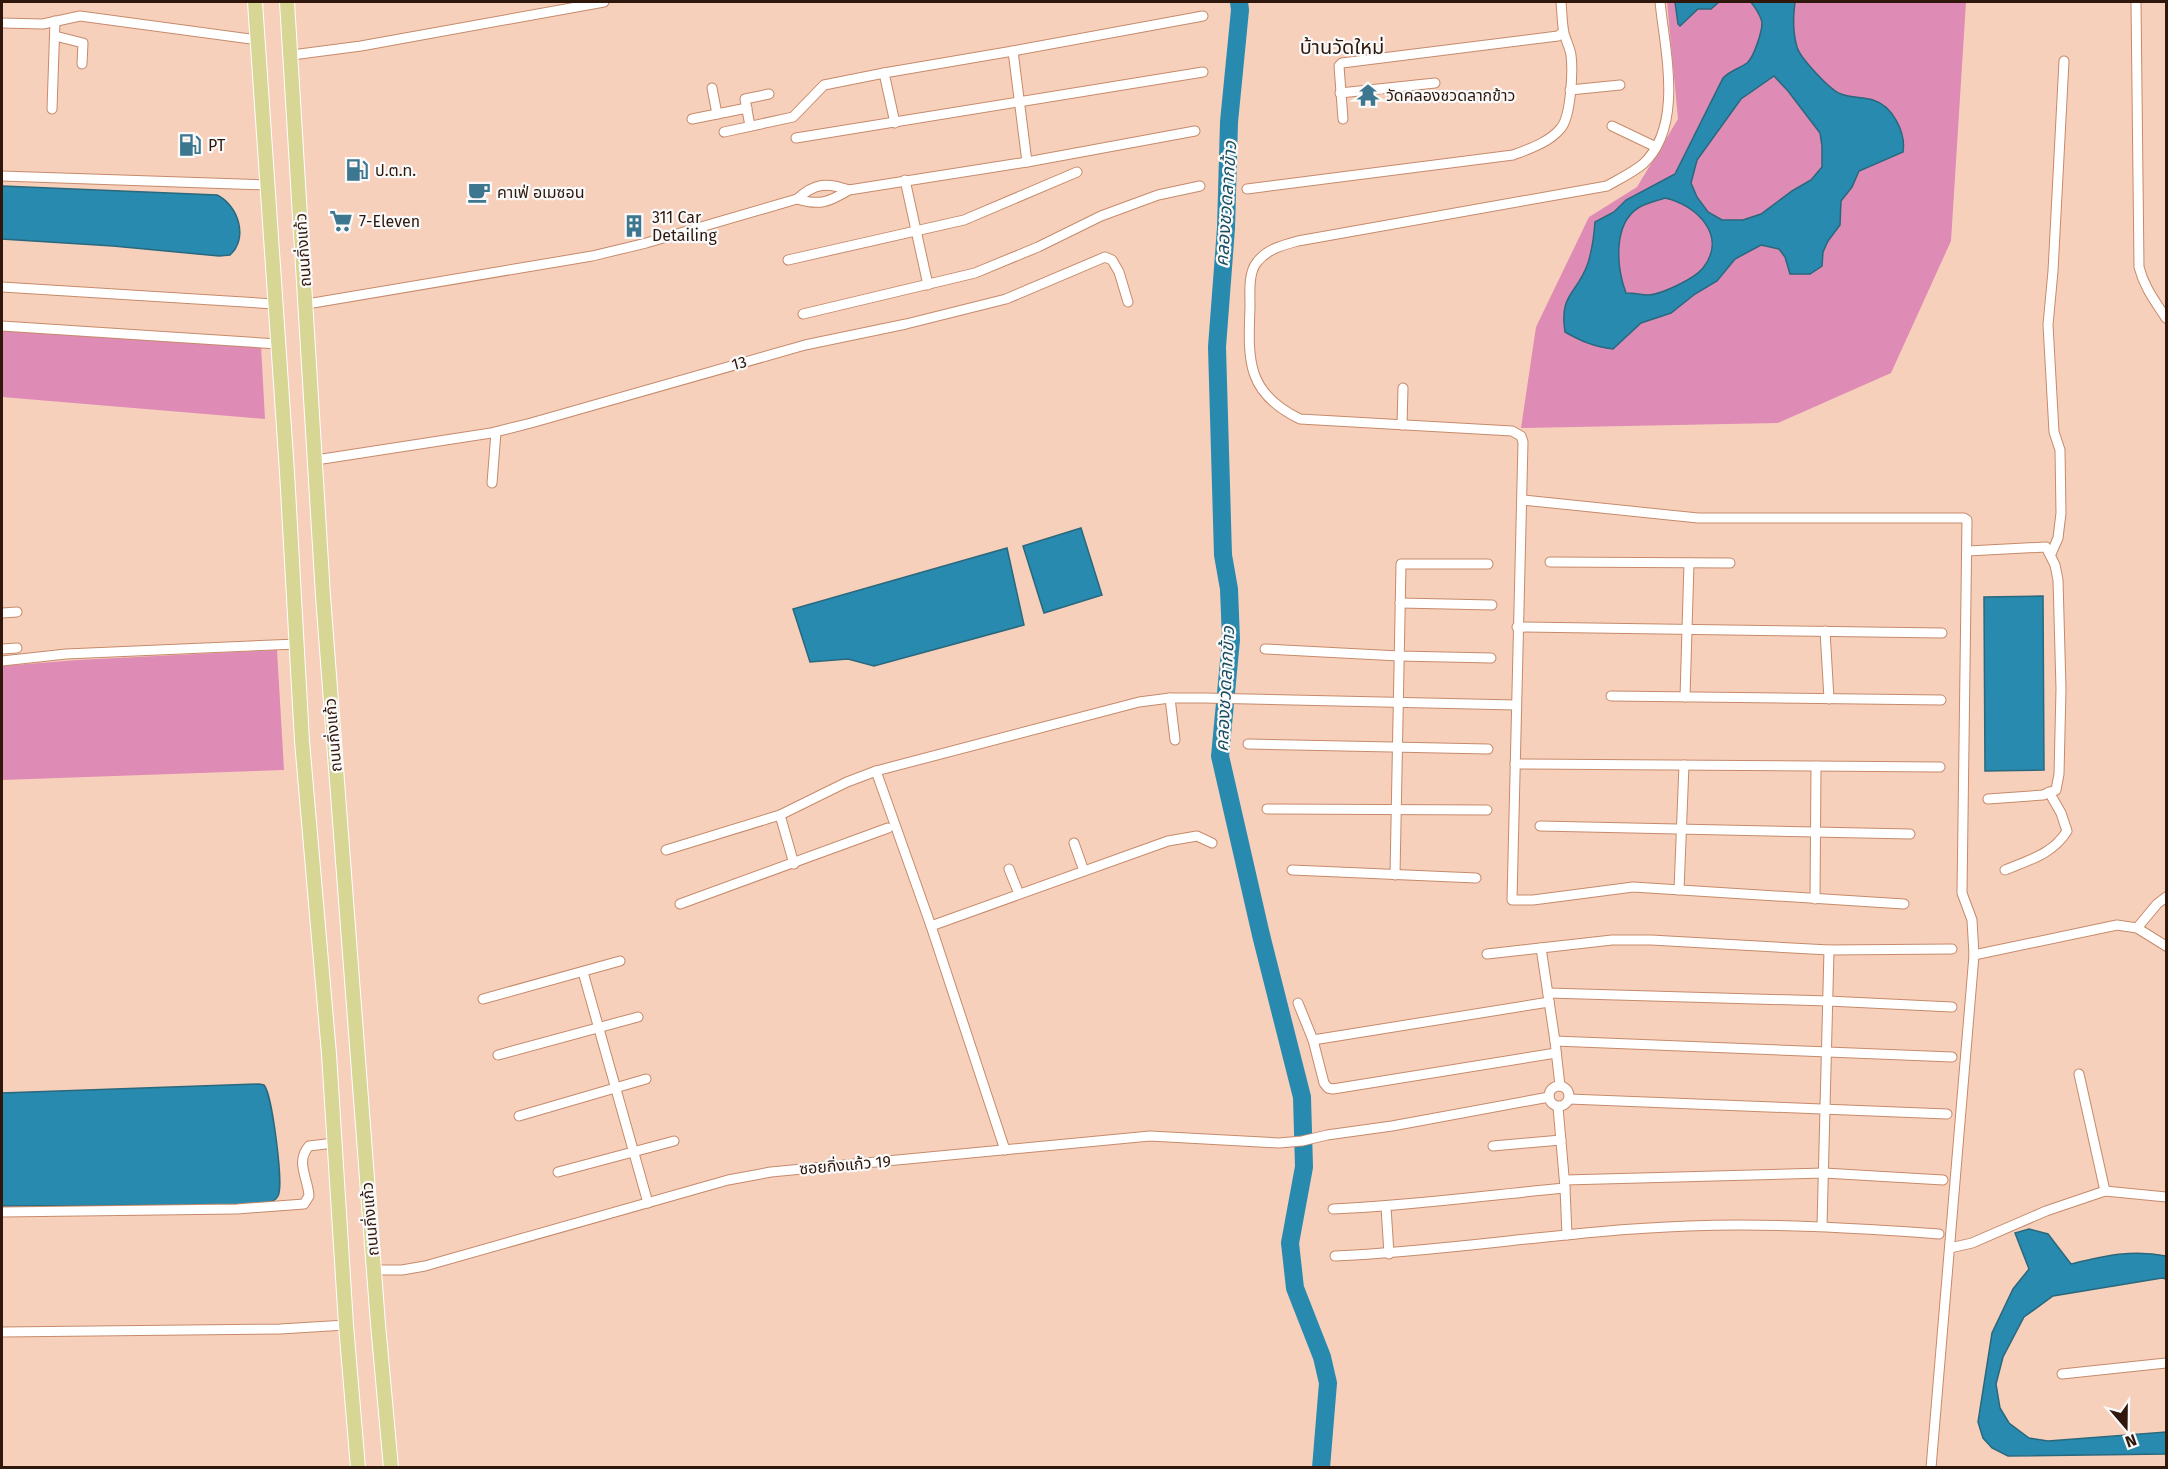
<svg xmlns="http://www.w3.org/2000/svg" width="2168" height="1469" viewBox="0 0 2168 1469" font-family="'Fira Sans','Noto Sans Thai',sans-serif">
<rect width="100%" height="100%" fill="#f7d0bc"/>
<!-- green -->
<g fill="#de8bb5">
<polygon points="1667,2 1966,2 1951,241 1891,373 1778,423 1521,428 1536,327 1589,217 1637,187 1678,119"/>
<polygon points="2,329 261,346 265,419 2,397"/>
<polygon points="277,650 284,770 2,780 2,666 77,660"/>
</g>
<!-- water -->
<g fill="#288aae" stroke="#2a687d" stroke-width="1.5" fill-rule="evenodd">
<polygon points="1675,2 1719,2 1711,9 1698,9 1680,26 1678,24"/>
<path d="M1751 2H1795C1793 16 1793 33 1797 47 1800 58 1831 91 1841 94 1851 98 1863 97 1873 100 1893 106 1906 133 1903 152L1859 171 1852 187 1841 201 1840 225 1828 241 1823 252 1822 266 1810 274H1790L1785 257 1779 249 1761 245 1735 259 1717 281 1695 294 1671 313 1641 323 1613 349C1594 347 1581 341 1565 332 1559 293 1577 295 1588 263 1592 250 1594 236 1595 222L1614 212 1626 200 1675 174 1723 78C1731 70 1739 69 1747 63 1754 57 1762 32 1762 23 1761 15 1755 8 1751 2ZM1774 76 1788 91 1820 133 1822 146V167L1811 180 1792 191 1761 214 1743 220H1722L1708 212 1697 197 1691 183 1697 160 1741 99ZM1665 198C1697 205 1728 236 1703 268 1694 279 1662 294 1649 295 1642 295 1634 293 1626 293 1617 269 1612 225 1638 208 1646 203 1656 201 1665 198Z"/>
<path d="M2 186 217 195C238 205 249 238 230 255L219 256 113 246 2 239Z"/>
<polygon points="1081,528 1102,595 1044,613 1023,546"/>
<polygon points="1007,548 1024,625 874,666 848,659 810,662 793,609"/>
<polygon points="2043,596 2044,770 1985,771 1984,597"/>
<path d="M259 1084 264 1085C272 1094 284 1185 278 1196 273 1205 258 1204 249 1205L2 1206V1093Z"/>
<path d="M2029 1229 2048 1234 2071 1264C2104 1256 2132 1249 2166 1256V1279L2162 1278 2053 1296 2024 1317 2003 1357 1996 1384 2000 1408 2009 1423 2029 1438 2048 1441 2166 1432V1454L2008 1456 1992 1448 1983 1438 1978 1422 1992 1333 2013 1289 2029 1269 2015 1233Z"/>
</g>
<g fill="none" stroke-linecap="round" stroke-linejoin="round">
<!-- river -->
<polyline stroke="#288aae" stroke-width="18" points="1239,2 1240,10 1229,122 1226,228 1217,347 1223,555 1229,589 1231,640 1220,756 1261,935 1302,1097 1304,1167 1290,1243 1295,1288 1322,1357 1328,1383 1321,1468"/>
<!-- street casing -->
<g stroke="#c68a6a" stroke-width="11">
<g id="street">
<path d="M1660 2C1665 51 1684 126 1643 164 1632 173 1619 179 1607 186L1298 241C1283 245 1267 249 1257 262 1248 273 1250 293 1250 307 1248 360 1246 393 1300 419L1512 431 1521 436 1523 442 1512 900H1533L1633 887 1904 904"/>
<path d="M2136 2 2139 267C2144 287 2155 301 2166 318"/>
<polyline points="2,23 43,24 80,16 258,40"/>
<polyline points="55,36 83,43 82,64"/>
<polyline points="1013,51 1027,162"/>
<polyline points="292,55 361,46 604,2"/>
<polyline points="884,73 1013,51 1203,16"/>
<polyline points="712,88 717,114"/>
<polyline points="1570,90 1620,85"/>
<polyline points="1340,93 1435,83"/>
<polyline points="52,109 55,21"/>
<polyline points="692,119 747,108"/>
<polyline points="1343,119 1339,66 1342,63 1558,36 1563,32"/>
<polyline points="750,126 745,99 769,94"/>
<polyline points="1612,126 1656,147"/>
<polyline points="724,132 793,117 824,85 884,73 895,123"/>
<polyline points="796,138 1203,72"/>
<polyline points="2,176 267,185"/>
<polyline points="905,180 928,285"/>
<path d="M1247 189 1513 155C1529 149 1550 142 1561 128 1571 116 1573 71 1571 55 1570 48 1566 41 1564 33 1562 24 1562 12 1561 2"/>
<path d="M797 199C820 206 829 202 849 190L1027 162 1195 131"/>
<polyline points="788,260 964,220 1077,172"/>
<polyline points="2,287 275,304"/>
<path d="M307 304 592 256 646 243 797 199C815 183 827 182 849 190"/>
<polyline points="803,314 975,273 1038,247 1101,216 1158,195 1200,186"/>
<polyline points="2,326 278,344"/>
<polyline points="1402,425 1403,388"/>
<polyline points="316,460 491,433 531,423 805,345 906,324 1006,299 1105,257 1112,260 1119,272 1128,302"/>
<polyline points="492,483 496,432"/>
<polyline points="1523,500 1698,518 1964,518 1967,520 1962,893 1972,920 1974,955 1931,1468"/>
<polyline points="1968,551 2046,547 2055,565 2058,580 2061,689 2059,774 2056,790 2043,795 1988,799"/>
<polyline points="2051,554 2058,538 2061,513 2060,450 2054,432 2048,325 2053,271 2064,61"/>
<polyline points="1550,562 1730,563"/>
<polyline points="1400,603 1492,605"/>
<polyline points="2,613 17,612"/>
<polyline points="1517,627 1942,633"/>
<polyline points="1825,631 1829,699"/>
<polyline points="2,649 17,648"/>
<polyline points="1265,649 1399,656 1491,658"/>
<polyline points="2,661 66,654 297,644"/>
<polyline points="1611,696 1941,700"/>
<polyline points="1685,697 1689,563"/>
<polyline points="1170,698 1175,740"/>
<polyline points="1248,744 1488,749"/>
<polyline points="1515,764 1940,767"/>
<polyline points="876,771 931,926 1005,1150"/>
<polyline points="1267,809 1487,810"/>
<polyline points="780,815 794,864"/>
<polyline points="1540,826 1910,834"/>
<polyline points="1074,843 1084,871"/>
<polyline points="666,850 780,815 847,782 876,771 1139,702 1170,698 1204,698 1516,705"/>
<polyline points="1009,869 1019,894"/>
<polyline points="1292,870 1476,878"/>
<path d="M2005 870C2029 860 2053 854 2067 831L2061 813 2049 792"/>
<polyline points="1395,875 1401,564 1488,564"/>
<polyline points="1679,890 1684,765"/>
<polyline points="1815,899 1816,766"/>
<polyline points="680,904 888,828"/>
<polyline points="931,926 1168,841 1197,836 1212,843"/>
<polyline points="2137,928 2157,904 2166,897"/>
<polyline points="1541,948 1555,1041 1560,1086"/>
<polyline points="1487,954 1612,940 1651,940 1829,950 1952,949"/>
<polyline points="1974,955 2117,925 2137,928 2166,946"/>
<polyline points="583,972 648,1203"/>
<polyline points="1548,993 1828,1001 1952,1007"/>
<polyline points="483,999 620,961"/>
<polyline points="1298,1003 1313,1040 1324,1083 1328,1088 1333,1089 1556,1053"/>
<polyline points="1313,1040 1549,1002"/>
<polyline points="1555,1041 1952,1057"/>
<polyline points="498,1055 638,1017"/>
<polyline points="2079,1074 2105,1191"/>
<circle cx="1559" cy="1096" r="10"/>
<polyline points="1569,1099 1947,1114"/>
<polyline points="1558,1107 1565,1188 1567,1235"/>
<polyline points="519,1116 646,1079"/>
<polyline points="1493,1146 1561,1140"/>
<polyline points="558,1172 674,1141"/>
<polyline points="1565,1180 1824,1173 1943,1180"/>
<polyline points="1386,1207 1389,1254"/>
<path d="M1333 1209C1411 1206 1488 1195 1565 1188"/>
<path d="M2 1212 237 1209 304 1204 309 1196C308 1178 295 1162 309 1146L334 1143"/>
<polyline points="1822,1226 1829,950"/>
<polyline points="1950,1248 1972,1243 2046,1211 2105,1191 2166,1197"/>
<path d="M1335 1256C1453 1251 1570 1230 1688 1226 1772 1223 1855 1228 1939 1234"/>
<polyline points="374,1270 402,1270 425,1266 728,1180 771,1172 1150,1136 1279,1143 1302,1141 1327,1135 1392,1126 1549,1097"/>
<polyline points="2,1332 280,1329 346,1325"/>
<polyline points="2062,1374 2166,1363"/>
</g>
</g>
<!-- primary casing -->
<g stroke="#fff" stroke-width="16">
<g id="primary">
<polyline points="255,2 287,472 302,741 329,1054 346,1325 358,1468"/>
<polyline points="287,2 323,596 378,1324 391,1468"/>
</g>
</g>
<!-- street -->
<use href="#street" stroke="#fff" stroke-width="9"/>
<!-- primary -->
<use href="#primary" stroke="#d7d694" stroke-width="14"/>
</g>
<!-- icons -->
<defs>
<g id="temple-bare" transform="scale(1.8)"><path d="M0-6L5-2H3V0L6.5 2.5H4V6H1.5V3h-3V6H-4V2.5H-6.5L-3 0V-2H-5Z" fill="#3c768f" stroke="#fafafa" stroke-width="2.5" paint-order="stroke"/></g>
<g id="fuel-bare" transform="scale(1.8)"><path d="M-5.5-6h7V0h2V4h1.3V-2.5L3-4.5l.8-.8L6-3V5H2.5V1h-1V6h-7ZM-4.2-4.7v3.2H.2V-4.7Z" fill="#3c768f" stroke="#fafafa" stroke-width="2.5" paint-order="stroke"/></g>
<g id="cafe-bare" transform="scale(1.8)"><path d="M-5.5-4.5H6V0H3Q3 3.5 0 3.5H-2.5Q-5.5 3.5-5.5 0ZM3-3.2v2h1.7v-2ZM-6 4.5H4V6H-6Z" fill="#3c768f" stroke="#fafafa" stroke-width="2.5" paint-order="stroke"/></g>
<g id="supermarket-bare" transform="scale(1.8)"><path d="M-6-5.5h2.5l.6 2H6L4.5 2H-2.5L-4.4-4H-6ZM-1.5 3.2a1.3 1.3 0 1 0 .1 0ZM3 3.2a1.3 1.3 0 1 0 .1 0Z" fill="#3c768f" stroke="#fafafa" stroke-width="2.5" paint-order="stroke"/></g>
<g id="building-bare" transform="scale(1.8)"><path d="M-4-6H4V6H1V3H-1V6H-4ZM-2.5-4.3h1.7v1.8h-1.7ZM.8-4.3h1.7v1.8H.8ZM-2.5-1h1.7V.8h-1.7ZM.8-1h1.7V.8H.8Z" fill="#3c768f" stroke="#fafafa" stroke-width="2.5" paint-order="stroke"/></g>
</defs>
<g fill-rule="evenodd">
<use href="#temple-bare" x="1368" y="95"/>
<use href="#fuel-bare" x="190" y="145"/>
<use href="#fuel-bare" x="357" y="170"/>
<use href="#cafe-bare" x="479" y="192"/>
<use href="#supermarket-bare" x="341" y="221"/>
<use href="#building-bare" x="634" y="226"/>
</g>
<g text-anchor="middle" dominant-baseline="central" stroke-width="4.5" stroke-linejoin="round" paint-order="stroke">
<!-- poi labels -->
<g font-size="16" fill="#2f170b" stroke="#fafafa" text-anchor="start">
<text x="1386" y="95">วัดคลองชวดลากข้าว</text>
<text x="208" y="145">PT</text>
<text x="375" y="170">ป.ต.ท.</text>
<text x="497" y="192">คาเฟ่ อเมซอน</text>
<text x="652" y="217">311 Car<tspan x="652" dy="18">Detailing</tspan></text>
<text x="359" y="221">7-Eleven</text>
</g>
<!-- street labels -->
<g font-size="16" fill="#2f170b" stroke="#fafafa">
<text transform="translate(303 250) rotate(-94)">ถนนกิ่งแก้ว</text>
<text transform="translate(739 363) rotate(-15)">13</text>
<text transform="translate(333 735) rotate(-95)">ถนนกิ่งแก้ว</text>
<text transform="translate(845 1165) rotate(-5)">ซอยกิ่งแก้ว 19</text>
<text transform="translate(370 1219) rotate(-95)">ถนนกิ่งแก้ว</text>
</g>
<!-- water labels -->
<g font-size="18" font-style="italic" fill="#184c60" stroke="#fafafa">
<text transform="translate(1226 204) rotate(-86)">คลองชวดลากข้าว</text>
<text transform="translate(1225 689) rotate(-87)">คลองชวดลากข้าว</text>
</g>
<!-- quarter labels -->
<g font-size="20" fill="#2f170b" stroke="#fafafa">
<text x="1342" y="47">บ้านวัดใหม่</text>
</g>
</g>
<!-- border -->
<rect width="2168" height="1469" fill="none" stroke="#2f170b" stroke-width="6"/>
<!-- north arrow -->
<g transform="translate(2126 1427) rotate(160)" stroke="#fafafa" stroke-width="4.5" paint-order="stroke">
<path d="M0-4.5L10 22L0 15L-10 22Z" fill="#2f170b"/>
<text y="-9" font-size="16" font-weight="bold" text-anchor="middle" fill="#2f170b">N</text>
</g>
</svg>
